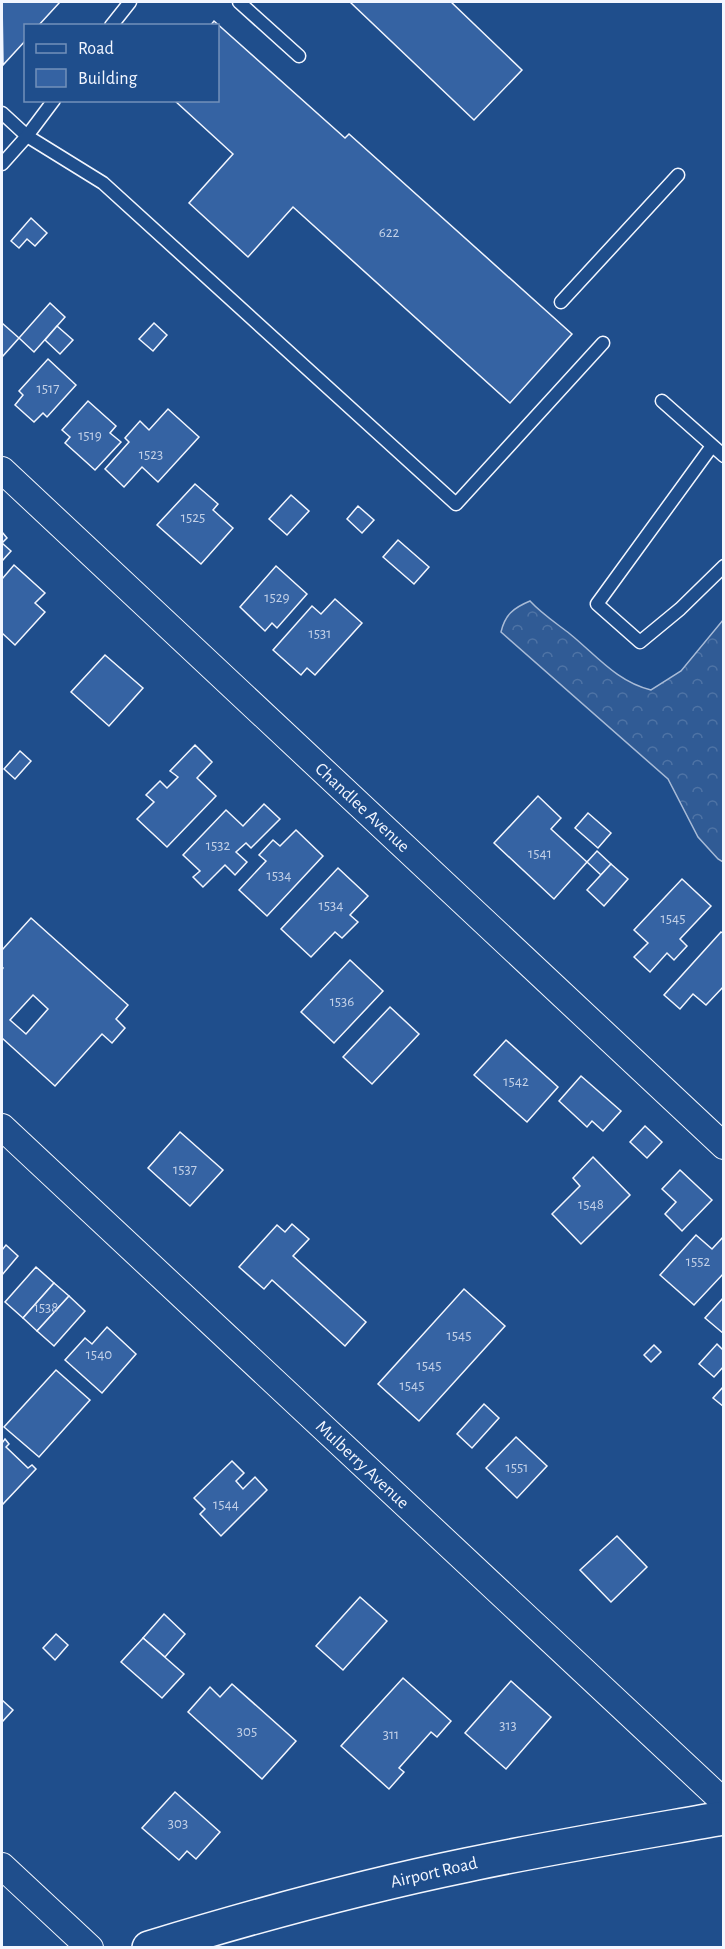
<svg xmlns="http://www.w3.org/2000/svg" width="725" height="1949" viewBox="0 0 725 1949" font-family="'Alegreya Sans',sans-serif">
<defs>
<pattern id="forest-crowns" width="20" height="18" patternUnits="userSpaceOnUse" patternTransform="scale(1.5)"><rect width="20" height="18" fill="#305b95"/><path d="M2 6a3 3 0 1 1 6 0M12 15a3 3 0 1 1 6 0" fill="none" stroke="#4e73a5"/></pattern>
</defs>
<rect width="100%" height="100%" fill="#1f4e8c"/>
<!-- forest -->
<path fill="url(#forest-crowns)" stroke="#a8bbd7" stroke-width="1.5" d="M530 601C542 614 556 623 570 634 596 655 617 682 651 690L681 671 723 620V862L718 859 698 837 668 779 501 632C505 615 513 608 530 601Z"/>
<!-- building -->
<g fill="#3563a3" stroke="#f2f6ff" stroke-width="1.5" fill-rule="evenodd">
<polygon points="2,2 60,2 38,26 26,26 26,40 3,65"/>
<polygon points="350,2 451,2 522,70 474,120"/>
<polygon points="214,21 345,138 349,134 572,334 510,403 293,207 248,257 189,203 233,154 174,100 218,100 218,26 210,26"/>
<polygon points="31,218 47,233 35,246 27,239 19,248 11,241"/>
<polygon points="50,303 65,317 34,352 19,338"/>
<polygon points="2,323 19,338 2,357"/>
<polygon points="154,323 167,335 153,351 139,339"/>
<polygon points="57,326 73,340 60,354 45,340"/>
<polygon points="48,359 76,385 47,417 43,413 34,422 15,405 23,395 19,391"/>
<polygon points="88,401 116,426 110,433 121,442 95,470 65,443 70,437 62,430"/>
<polygon points="168,409 199,437 158,482 142,467 124,487 105,469 129,442 125,438 140,421 149,430"/>
<polygon points="195,484 218,504 213,510 233,528 201,564 157,525"/>
<polygon points="291,495 309,511 287,535 269,519"/>
<polygon points="358,506 374,520 362,533 347,519"/>
<polygon points="2,532 7,538 2,543 11,551 2,561"/>
<polygon points="398,540 429,567 414,584 383,557"/>
<polygon points="14,565 45,593 35,603 45,612 15,645 2,633 2,579"/>
<polygon points="276,566 307,594 277,628 272,623 265,631 240,607"/>
<polygon points="335,599 362,623 315,675 307,668 301,675 273,650 312,606 321,614"/>
<polygon points="105,655 143,688 109,726 71,692"/>
<polygon points="195,745 212,762 197,778 216,796 167,847 137,819 154,802 146,795 160,781 167,788 178,777 170,771"/>
<polygon points="20,751 31,761 15,779 4,769"/>
<polygon points="538,796 561,818 551,829 587,862 554,899 494,843"/>
<polygon points="264,804 280,819 251,848 246,843 236,852 247,862 235,875 225,865 203,887 193,877 200,871 183,855 226,810 243,826"/>
<polygon points="588,813 611,833 598,848 575,828"/>
<polygon points="296,830 323,856 267,916 239,890 266,861 259,855 273,840 280,846"/>
<polygon points="597,851 611,864 601,875 587,862"/>
<polygon points="611,864 628,879 604,906 587,890"/>
<polygon points="338,868 368,896 350,915 358,922 342,938 335,932 311,957 281,929"/>
<polygon points="682,879 711,906 680,939 687,946 674,960 667,953 650,972 634,957 648,943 634,930"/>
<path d="M31 918 128 1005 116 1019 125 1028 112 1043 102 1034 55 1086 2 1038V970L3 968 2 967V950ZM33 995 48 1009 26 1034 10 1020Z"/>
<polygon points="721,932 724,934 724,986 706,1005 693,994 680,1009 664,995"/>
<polygon points="350,960 383,991 334,1043 301,1012"/>
<polygon points="390,1007 419,1034 372,1084 343,1057"/>
<polygon points="506,1040 558,1087 527,1122 474,1075"/>
<polygon points="581,1076 621,1111 603,1131 592,1121 587,1127 559,1101"/>
<polygon points="645,1126 662,1142 647,1158 630,1142"/>
<polygon points="180,1132 223,1170 190,1206 148,1168"/>
<polygon points="593,1157 630,1195 581,1244 552,1214 580,1186 573,1178"/>
<polygon points="680,1170 712,1200 682,1231 665,1214 676,1202 662,1189"/>
<polygon points="292,1224 309,1239 293,1256 366,1322 345,1346 272,1280 264,1289 239,1267 277,1225 285,1232"/>
<polygon points="696,1235 712,1249 724,1236 724,1273 694,1305 660,1275"/>
<polygon points="6,1245 18,1256 2,1275 2,1250"/>
<polygon points="36,1267 54,1283 23,1318 5,1302"/>
<polygon points="54,1283 69,1296 37,1331 23,1318"/>
<polygon points="464,1289 505,1326 419,1421 378,1384"/>
<polygon points="69,1296 85,1311 54,1346 37,1331"/>
<polygon points="724,1297 724,1334 705,1318"/>
<polygon points="107,1327 136,1354 102,1393 65,1360 85,1338 92,1344"/>
<polygon points="717,1344 724,1351 724,1366 714,1377 699,1364"/>
<polygon points="654,1345 661,1352 651,1362 644,1355"/>
<polygon points="56,1370 90,1400 39,1457 4,1427"/>
<polygon points="724,1386 724,1407 713,1398"/>
<polygon points="484,1404 499,1418 472,1448 457,1434"/>
<polygon points="516,1437 547,1466 517,1498 486,1468"/>
<polygon points="5,1439 9,1444 6,1447 28,1468 32,1465 36,1469 2,1505 2,1443"/>
<polygon points="232,1461 244,1473 236,1481 243,1489 255,1477 267,1490 221,1536 200,1514 205,1509 194,1498"/>
<polygon points="617,1536 647,1567 611,1602 580,1570"/>
<polygon points="360,1597 387,1621 343,1670 316,1646"/>
<polygon points="164,1614 185,1634 165,1657 143,1638"/>
<polygon points="56,1634 68,1645 55,1660 43,1648"/>
<polygon points="143,1638 184,1674 162,1698 121,1662"/>
<polygon points="403,1678 451,1721 437,1737 431,1732 399,1768 404,1772 389,1789 341,1746"/>
<polygon points="511,1681 551,1717 506,1769 465,1733"/>
<polygon points="232,1684 296,1741 262,1779 188,1712 210,1687 220,1697"/>
<polygon points="2,1700 13,1710 2,1722"/>
<polygon points="175,1792 220,1832 196,1859 187,1851 179,1860 142,1828"/>
</g>
<g fill="none" stroke-linecap="round" stroke-linejoin="round">
<!-- service casing -->
<g stroke="#f2f6ff" stroke-width="15">
<g id="service">
<polyline points="239,2 299,56"/>
<polyline points="111,26 130,2"/>
<polyline points="2,113 27,136 103,183 456,504 603,343"/>
<polyline points="2,164 27,136 54,100"/>
<polyline points="561,302 678,175"/>
<polyline points="662,401 724,456"/>
<polyline points="712,446 597,604 640,642 680,609 724,566"/>
</g>
</g>
<!-- minor casing -->
<g stroke="#f2f6ff" stroke-width="28">
<g id="minor">
<polyline points="2,470 724,1146"/>
<polyline points="2,1127 724,1802"/>
<polyline points="2,1866 90,1948"/>
</g>
</g>
<!-- secondary casing -->
<g stroke="#f2f6ff" stroke-width="36">
<path id="secondary" d="M149 1948C254 1916 360 1887 467 1865 552 1847 638 1833 724 1818"/>
</g>
<!-- service -->
<use href="#service" stroke="#1f4e8c" stroke-width="12"/>
<!-- minor -->
<use href="#minor" stroke="#1f4e8c" stroke-width="26"/>
<!-- secondary -->
<use href="#secondary" stroke="#1f4e8c" stroke-width="33"/>
</g>
<g text-anchor="middle" dominant-baseline="central" stroke-width="4.5" stroke-linejoin="round" paint-order="stroke">
<!-- number labels -->
<g font-size="15" fill="#c3d1e8">
<text x="389" y="232">622</text>
<text x="48" y="388">1517</text>
<text x="90" y="435">1519</text>
<text x="151" y="454">1523</text>
<text x="193" y="517">1525</text>
<text x="277" y="597">1529</text>
<text x="320" y="633">1531</text>
<text x="218" y="845">1532</text>
<text x="540" y="853">1541</text>
<text x="279" y="875">1534</text>
<text x="331" y="905">1534</text>
<text x="673" y="918">1545</text>
<text x="342" y="1001">1536</text>
<text x="516" y="1081">1542</text>
<text x="185" y="1169">1537</text>
<text x="591" y="1204">1548</text>
<text x="698" y="1261">1552</text>
<text x="46" y="1307">1538</text>
<text x="459" y="1335">1545</text>
<text x="99" y="1354">1540</text>
<text x="429" y="1365">1545</text>
<text x="412" y="1385">1545</text>
<text x="517" y="1467">1551</text>
<text x="226" y="1504">1544</text>
<text x="508" y="1725">313</text>
<text x="247" y="1731">305</text>
<text x="391" y="1734">311</text>
<text x="178" y="1823">303</text>
</g>
<!-- street labels -->
<g font-size="18" fill="#f2f6ff" stroke="#1f4e8c">
<text transform="translate(362 808) rotate(43)">Chandlee Avenue</text>
<text transform="translate(362 1465) rotate(43)">Mulberry Avenue</text>
<text transform="translate(434 1873) rotate(-13)">Airport Road</text>
</g>
</g>
<!-- border -->
<rect width="725" height="1949" fill="none" stroke="#f2f6ff" stroke-width="6"/>
<!-- legend -->
<rect x="24" y="24" width="195" height="78" fill="#1f4e8c" stroke="#7391ba" stroke-width="1.5"/>
<rect x="36" y="44" width="30" height="9" fill="#1f4e8c" stroke="#7391ba" stroke-width="1.5"/>
<text x="78" y="54" font-size="18" fill="#f2f6ff">Road</text>
<rect x="36" y="69" width="30" height="18" fill="#3563a3" stroke="#7391ba" stroke-width="1.5"/>
<text x="78" y="84" font-size="18" fill="#f2f6ff">Building</text>
</svg>
